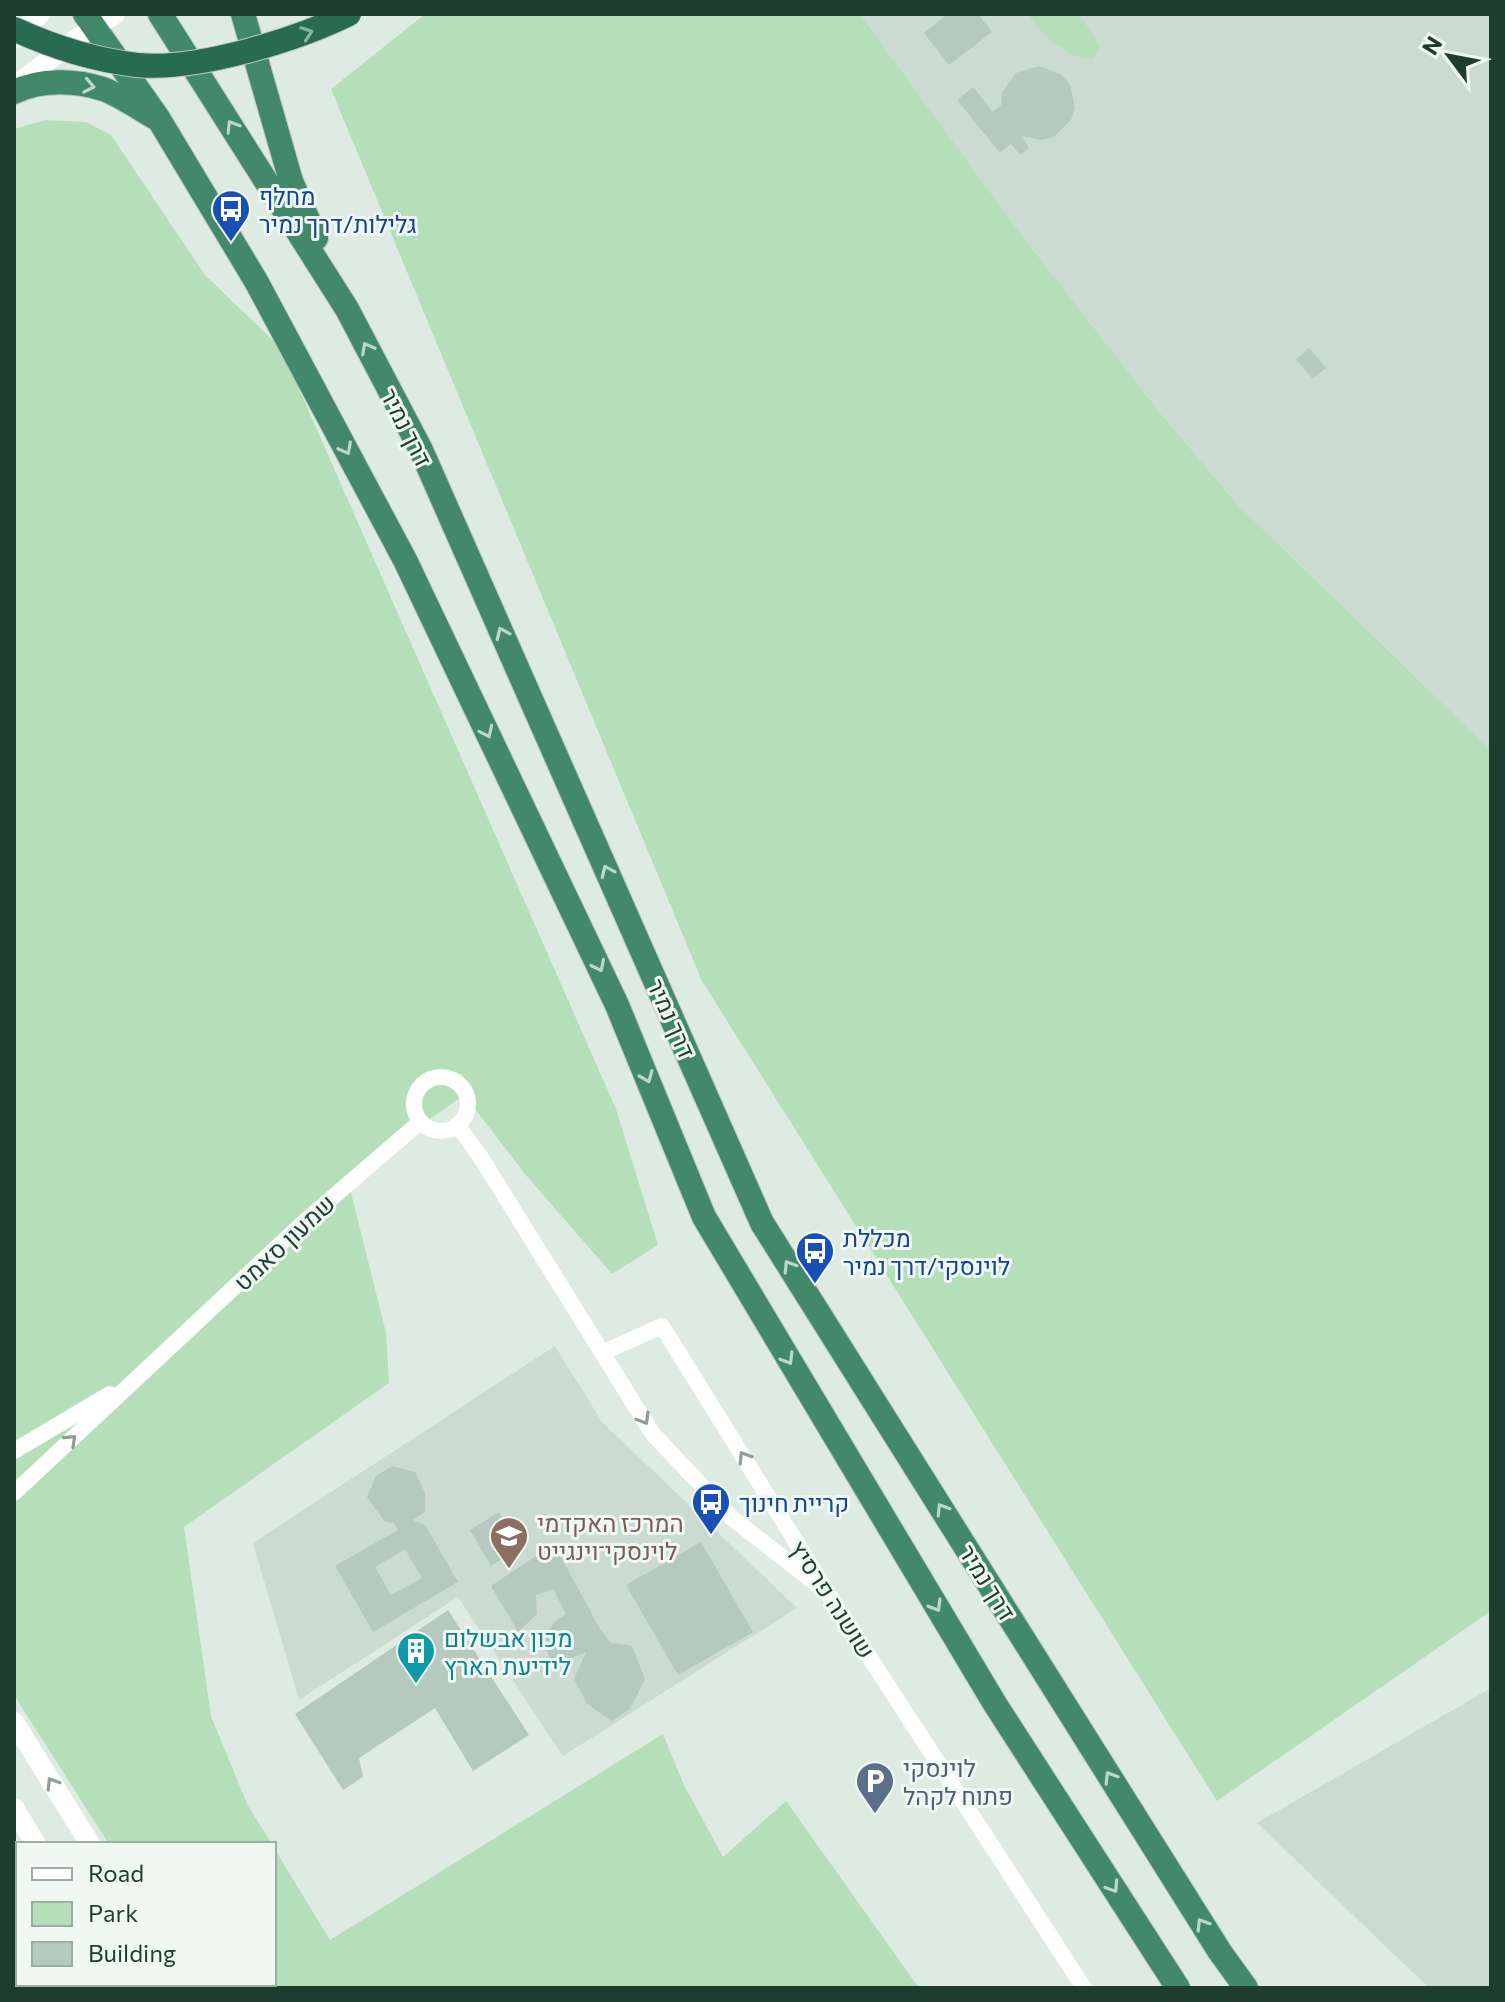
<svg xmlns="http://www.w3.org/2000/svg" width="1505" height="2002" viewBox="0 0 1505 2002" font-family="Commissioner,Heebo,sans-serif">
<rect width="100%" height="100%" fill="#deebe3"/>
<!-- built -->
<g fill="#ccdbd2">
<polygon points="860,14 1491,14 1491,750 1238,505 1162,415 1020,233"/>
<polygon points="555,1346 602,1422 797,1608 563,1756 458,1597 299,1700 253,1543"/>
<polygon points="1491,1688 1491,1988 1429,1988 1257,1823"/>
</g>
<!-- green -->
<g fill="#b4dfb9">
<polygon points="425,14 860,14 1020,233 1162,415 1238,505 1491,750 1491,1611 1217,1801 702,981 331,89"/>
<path d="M1029 14H1079L1100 46 1094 59C1075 63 1035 32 1029 14Z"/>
<polygon points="46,120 86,122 111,135 205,275 281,348 616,1109 658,1245 612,1274 525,1174 472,1105 460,1098 347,1177 386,1333 389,1383 184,1527 211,1716 248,1806 272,1844 109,1844 14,1695 14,129"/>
<polygon points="663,1734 683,1783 723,1857 786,1801 919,1988 201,1988 198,1984 274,1984 274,1848 330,1940"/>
</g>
<!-- building -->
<g fill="#b6c9be" fill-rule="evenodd">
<polygon points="948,14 978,14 992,32 949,65 924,33"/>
<polygon points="1040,66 1062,75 1070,85 1075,108 1071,120 1054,137 1042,140 1021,136 1029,148 1020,155 1011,144 1000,153 957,100 973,87 993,112 1001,105 1002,93 1016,73"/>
<polygon points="1309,348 1326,368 1313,379 1296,359"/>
<path d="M392 1466 415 1472 425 1493V1512L413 1520 425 1525 458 1582 373 1632 335 1566 398 1530 394 1523 385 1522 367 1497 376 1476ZM405 1549 422 1578 391 1595 375 1567Z"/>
<polygon points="499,1512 519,1548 491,1566 470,1530"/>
<polygon points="701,1542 753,1632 678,1675 626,1585"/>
<polygon points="554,1544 600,1629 610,1642 632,1646 645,1679 630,1709 612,1721 587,1704 574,1679 586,1652 552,1666 543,1639 554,1622 566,1614 553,1589 536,1595 537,1614 518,1632 491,1586"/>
<polygon points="448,1610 529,1735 473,1771 435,1708 359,1758 363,1777 343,1790 295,1714"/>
<polygon points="14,1951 18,1953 18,1984 69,1984 75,1988 14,1988"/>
</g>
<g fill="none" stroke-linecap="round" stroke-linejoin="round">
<!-- trunk casing -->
<g stroke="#bcc5c1" stroke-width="26">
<g id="trunk">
<polyline points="85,14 158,118 256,281 405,560 617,1005 704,1217 995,1704 1178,1988"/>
<polyline points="160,14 347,309 421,450 762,1223 1220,1952 1246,1988"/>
<polyline points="243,14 291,181 316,238"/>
<path d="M14 92C41 79 75 80 103 89 120 95 138 108 154 117"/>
</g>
</g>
<!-- minor -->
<g stroke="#fff" stroke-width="16">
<circle cx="441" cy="1104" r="27"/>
<polyline points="457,1125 480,1156 652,1433 732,1518 819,1586"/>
<polyline points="604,1352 662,1326 829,1595 1084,1988"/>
<polyline points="14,1451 110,1394"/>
<polyline points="14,1493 304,1222 420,1122"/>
</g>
<!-- tertiary -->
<g stroke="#fff" stroke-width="20">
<polyline points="14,39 40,14"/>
<polyline points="14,87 79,37 115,14"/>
<polyline points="14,1722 90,1844"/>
<polyline points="14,1808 36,1844"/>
<polyline points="124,1984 126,1988"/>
<polyline points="176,1984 179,1988"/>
</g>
<!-- trunk -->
<use href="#trunk" stroke="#42896c" stroke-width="24"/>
<!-- motorway-bridge casing -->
<g stroke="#bcc5c1" stroke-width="26" stroke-linecap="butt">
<path id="motorway-bridge" d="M14 29C53 47 94 60 137 65 196 71 296 40 349 14"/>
</g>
<!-- motorway-bridge -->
<use href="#motorway-bridge" stroke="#276c52" stroke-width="24"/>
</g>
<!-- one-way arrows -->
<defs><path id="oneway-chevron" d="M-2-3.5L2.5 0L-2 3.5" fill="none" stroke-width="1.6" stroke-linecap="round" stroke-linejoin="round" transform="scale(2)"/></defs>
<use stroke="#8bb2a2" href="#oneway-chevron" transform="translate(307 33) rotate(-19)"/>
<g stroke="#bbd7ca">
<use href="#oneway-chevron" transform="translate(89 86) rotate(11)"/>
<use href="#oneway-chevron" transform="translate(232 126) rotate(-122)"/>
<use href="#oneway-chevron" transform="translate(367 348) rotate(-118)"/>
<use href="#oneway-chevron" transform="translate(346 449) rotate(62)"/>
<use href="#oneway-chevron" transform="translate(502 633) rotate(-114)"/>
<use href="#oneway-chevron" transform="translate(487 732) rotate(65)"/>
<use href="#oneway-chevron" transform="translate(607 871) rotate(-114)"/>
<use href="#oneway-chevron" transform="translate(599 966) rotate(64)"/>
<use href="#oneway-chevron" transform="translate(647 1077) rotate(68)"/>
<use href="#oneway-chevron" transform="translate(789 1266) rotate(-122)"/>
<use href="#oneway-chevron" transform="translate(788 1359) rotate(59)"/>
<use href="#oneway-chevron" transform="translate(942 1509) rotate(-122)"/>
<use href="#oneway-chevron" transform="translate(936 1606) rotate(59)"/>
<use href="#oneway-chevron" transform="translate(1110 1777) rotate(-122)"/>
<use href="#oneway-chevron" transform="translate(1113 1887) rotate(57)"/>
<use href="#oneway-chevron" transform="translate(1202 1924) rotate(-122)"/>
</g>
<g stroke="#8e9e97">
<use href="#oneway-chevron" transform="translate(644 1419) rotate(59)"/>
<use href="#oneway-chevron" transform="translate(71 1440) rotate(-43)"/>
<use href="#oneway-chevron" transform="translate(744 1457) rotate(-122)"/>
<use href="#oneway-chevron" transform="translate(52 1783) rotate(-122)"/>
</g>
<!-- icons -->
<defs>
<g id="bus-pin" transform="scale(2)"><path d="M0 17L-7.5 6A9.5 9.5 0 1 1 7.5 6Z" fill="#1a4fb4" stroke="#eff8f2"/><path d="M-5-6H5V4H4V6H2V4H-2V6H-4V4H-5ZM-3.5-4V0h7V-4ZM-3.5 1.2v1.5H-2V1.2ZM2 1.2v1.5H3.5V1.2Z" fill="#fff"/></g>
<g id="university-pin" transform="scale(2)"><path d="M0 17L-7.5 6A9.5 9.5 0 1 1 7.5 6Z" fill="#8d6e63" stroke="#eff8f2"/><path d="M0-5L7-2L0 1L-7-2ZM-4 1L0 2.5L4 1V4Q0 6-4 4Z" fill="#fff"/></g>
<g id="building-pin" transform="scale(2)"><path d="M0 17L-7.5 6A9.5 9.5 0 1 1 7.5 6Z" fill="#0f9aa8" stroke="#eff8f2"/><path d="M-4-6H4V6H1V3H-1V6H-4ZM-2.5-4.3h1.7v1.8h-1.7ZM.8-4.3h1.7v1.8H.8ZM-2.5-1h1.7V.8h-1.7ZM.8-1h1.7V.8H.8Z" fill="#fff"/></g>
<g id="parking-pin" transform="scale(2)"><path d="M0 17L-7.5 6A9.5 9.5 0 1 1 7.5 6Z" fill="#5c6f8a" stroke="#eff8f2"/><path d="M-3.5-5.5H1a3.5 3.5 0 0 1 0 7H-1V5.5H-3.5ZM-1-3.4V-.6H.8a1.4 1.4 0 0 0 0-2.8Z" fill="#fff"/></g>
</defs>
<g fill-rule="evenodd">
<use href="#bus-pin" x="231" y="209"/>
<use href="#bus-pin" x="815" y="1251"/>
<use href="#bus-pin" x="711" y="1502"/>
<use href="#university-pin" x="509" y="1536"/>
<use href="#building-pin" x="416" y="1651"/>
<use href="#parking-pin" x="875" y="1781"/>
</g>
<g text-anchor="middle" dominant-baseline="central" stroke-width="6" stroke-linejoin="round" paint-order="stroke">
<!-- transit labels -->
<g font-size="24" fill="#164399" stroke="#eff8f2" text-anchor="start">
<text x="259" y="195">מחלף<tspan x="259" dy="28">גלילות/דרך נמיר</tspan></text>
<text x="843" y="1237">מכללת<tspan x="843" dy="28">לוינסקי/דרך נמיר</tspan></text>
<text x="739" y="1502">קריית חינוך</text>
</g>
<!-- street labels -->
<g font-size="24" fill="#1e3d2f" stroke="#eff8f2">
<text transform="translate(407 427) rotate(63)">דרך נמיר</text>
<text transform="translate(672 1018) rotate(66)">דרך נמיר</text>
<text transform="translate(284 1242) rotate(-43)">שמעון סאמט</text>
<text transform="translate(988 1582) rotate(58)">דרך נמיר</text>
<text transform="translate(833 1599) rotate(57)">שושנה פרסיץ</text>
</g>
<!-- education labels -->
<g font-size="24" fill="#785e54" stroke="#eff8f2" text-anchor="start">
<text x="537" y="1522">המרכז האקדמי<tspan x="537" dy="28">לוינסקי־וינגייט</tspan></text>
</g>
<!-- culture labels -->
<g font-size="24" fill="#0d838f" stroke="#eff8f2" text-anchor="start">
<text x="444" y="1637">מכון אבשלום<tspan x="444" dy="28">לידיעת הארץ</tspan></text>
</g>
<!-- service labels -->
<g font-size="24" fill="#4e5e75" stroke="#eff8f2" text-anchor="start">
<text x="903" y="1767">לוינסקי<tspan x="903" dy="28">פתוח לקהל</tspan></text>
</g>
</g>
<!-- border -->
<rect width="1505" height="2002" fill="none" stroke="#1e3d2f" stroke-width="32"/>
<!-- legend -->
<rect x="16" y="1842" width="260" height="144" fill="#eff8f2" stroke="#9bada4" stroke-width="2"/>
<rect x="32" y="1868" width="40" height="12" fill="#ffffff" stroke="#9bada4" stroke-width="2"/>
<text x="88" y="1882" font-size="24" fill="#1e3d2f">Road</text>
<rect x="32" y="1902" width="40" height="24" fill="#b4dfb9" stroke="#9bada4" stroke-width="2"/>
<text x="88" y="1922" font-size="24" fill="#1e3d2f">Park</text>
<rect x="32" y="1942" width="40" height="24" fill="#b6c9be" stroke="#9bada4" stroke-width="2"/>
<text x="88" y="1962" font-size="24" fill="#1e3d2f">Building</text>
<!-- north arrow -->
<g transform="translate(1449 56) rotate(302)" stroke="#eff8f2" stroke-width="6" paint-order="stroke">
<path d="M0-6L14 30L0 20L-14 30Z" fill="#1e3d2f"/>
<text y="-12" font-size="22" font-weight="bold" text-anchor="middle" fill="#1e3d2f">N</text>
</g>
</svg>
